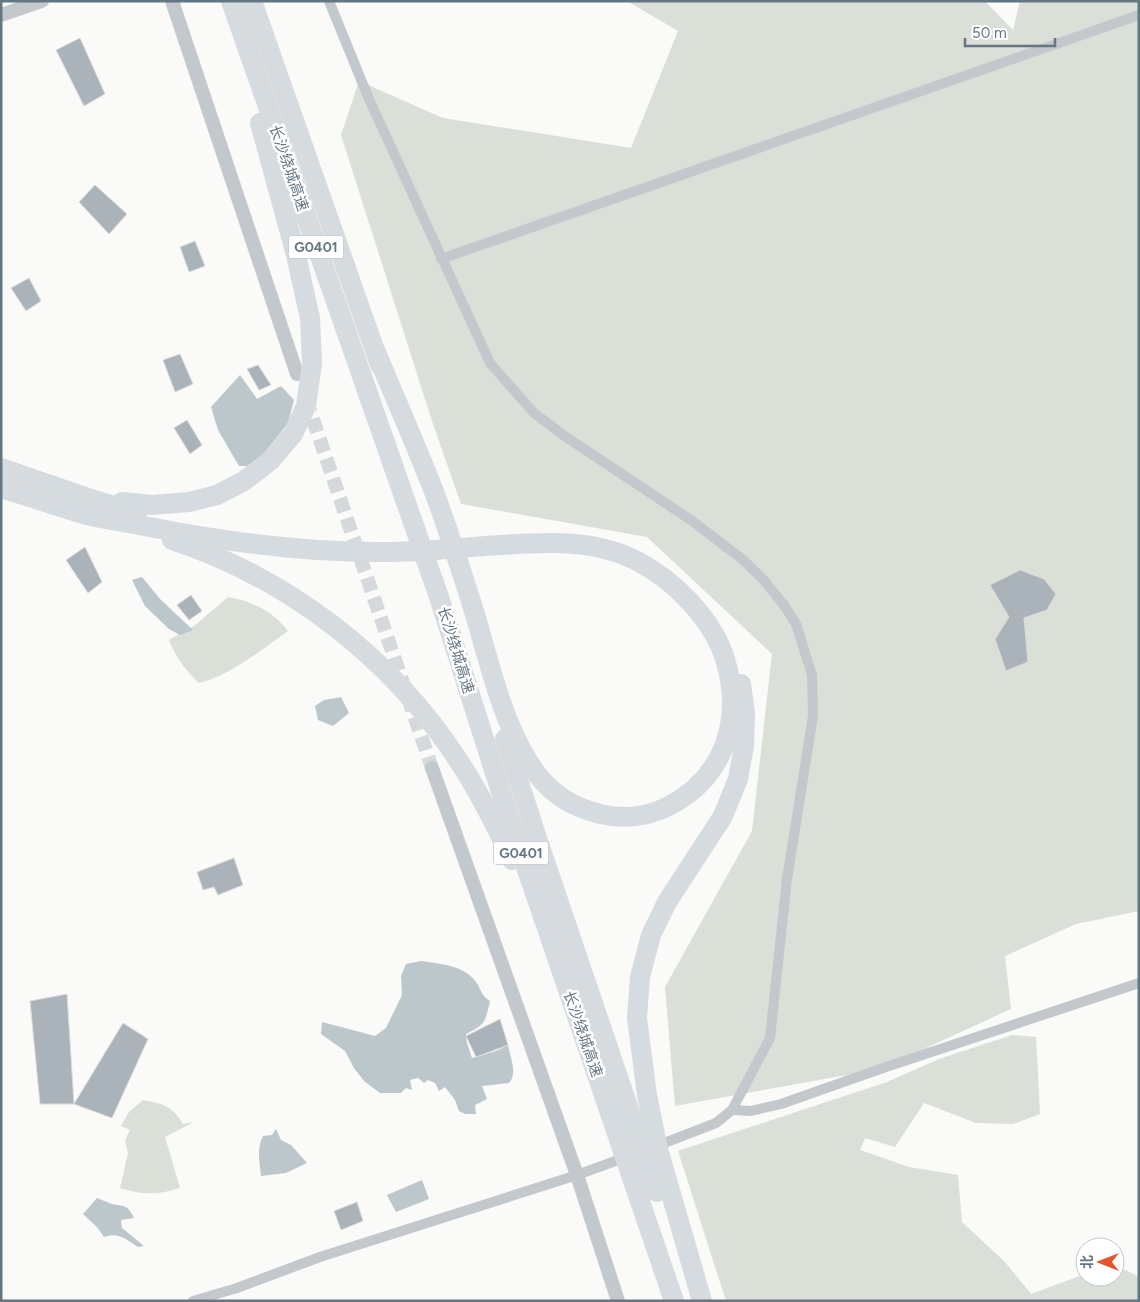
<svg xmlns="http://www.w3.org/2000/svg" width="1140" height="1302" viewBox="0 0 1140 1302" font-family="Figtree,'Noto Sans SC',sans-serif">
<rect width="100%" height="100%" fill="#fafaf8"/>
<!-- green -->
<g fill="#dadfd7">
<polygon points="627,1 985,1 1013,30 1020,1 1139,1 1139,911 1076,924 1005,956 1011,1009 880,1069 675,1106 665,987 752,831 772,654 647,537 461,504 432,421 341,135 359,81 443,118 631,148 678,31"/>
<path d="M228 597C252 601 274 612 288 631 263 649 229 676 199 683 186 671 176 658 169 640L194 626Z"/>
<polygon points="1012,1035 1036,1037 1040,1114 1013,1124 976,1123 924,1103 895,1147 865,1138 860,1150 909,1167 958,1175 962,1222 1005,1262 1031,1294 1085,1274 1085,1277 1115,1277 1115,1269 1126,1270 1139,1277 1139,1301 726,1301 678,1151 887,1082 939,1059"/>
<path d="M143 1100C164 1104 172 1106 183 1124L194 1122 165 1137 180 1188C159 1195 141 1195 120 1188L128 1153 125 1141 130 1130 121 1126 129 1112Z"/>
</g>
<!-- water -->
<g fill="#bbc7cb">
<polygon points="240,375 257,399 281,386 294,400 288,423 266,451 250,466 239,466 218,430 211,407"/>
<polygon points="142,577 160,599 193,630 180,635 169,629 145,606 132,580"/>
<polygon points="341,697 349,713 333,726 318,720 315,706 324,700"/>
<path d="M421 961C440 964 464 965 476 982 482 991 480 994 490 1001 485 1022 486 1024 466 1034L467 1043 472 1058 496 1051 508 1045C510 1057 518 1073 509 1083L482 1086 487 1099 475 1105 476 1114H465L459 1111 455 1100 445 1087 439 1091 435 1083 428 1080 424 1083 418 1078 410 1080 412 1090 406 1088 401 1093H380L364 1081 354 1068 345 1051 321 1034 322 1022 375 1036 386 1028 402 995 401 976 406 964Z"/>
<path d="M276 1129 281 1140 291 1145 307 1163 286 1173 261 1176C260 1162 256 1150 263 1136L272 1135Z"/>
<polygon points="422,1180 429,1199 396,1212 387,1195"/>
<path d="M97 1198C102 1200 107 1202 112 1204 126 1207 127 1204 134 1218L121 1220 122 1228 144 1246 138 1247C125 1239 119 1232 104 1237L97 1227 83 1214Z"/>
</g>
<!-- building -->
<g fill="#aab3b9" stroke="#dcdcda">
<polygon points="80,38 105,94 84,106 56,50"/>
<polygon points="95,185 127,214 109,234 79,202"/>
<polygon points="195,241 205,266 189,272 180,247"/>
<polygon points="29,278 41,301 26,311 11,288"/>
<polygon points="180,354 193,384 175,392 163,360"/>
<polygon points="258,365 271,385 259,390 247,369"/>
<polygon points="187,420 202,445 190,454 174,428"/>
<polygon points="85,547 102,582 88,593 66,560"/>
<polygon points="1020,570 1044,579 1056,594 1047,610 1024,618 1028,662 1006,671 995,639 1009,617 990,585"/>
<polygon points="191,595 202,611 189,620 177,605"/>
<polygon points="234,858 243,885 218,895 214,887 203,890 197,872"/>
<polygon points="67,994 74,1104 40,1104 30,1001"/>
<polygon points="500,1019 508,1045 476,1057 466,1036"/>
<polygon points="123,1023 148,1039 112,1118 74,1104"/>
<polygon points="357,1202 363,1221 341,1230 334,1211"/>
</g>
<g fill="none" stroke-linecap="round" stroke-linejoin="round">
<!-- tertiary-tunnel -->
<polyline stroke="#d5d9db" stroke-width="14" stroke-dasharray="14 7" stroke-linecap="butt" points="306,399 432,768"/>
<!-- minor -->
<g stroke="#c3c8cc" stroke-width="10">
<polyline points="329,1 369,99 490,363 534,413 566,437 691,520 742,559 761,577 784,605 796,624 812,675 813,716 787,879 770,1038 732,1110 716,1123 654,1147"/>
<polyline points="441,259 1139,15"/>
<polyline points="732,1110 751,1111 781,1104 886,1067 1139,983"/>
<polyline points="193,1301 237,1288 320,1257 577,1175 629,1156"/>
</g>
<!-- tertiary -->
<g stroke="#c3c8cc" stroke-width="14">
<polyline points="172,1 297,374"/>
<polyline points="1,15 42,1"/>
<polyline points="432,768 577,1175 618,1301"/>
</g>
<!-- motorway -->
<g stroke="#d6dbdf" stroke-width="20">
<polyline points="231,1 439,597 507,811 674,1301"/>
<polyline points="252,1 380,365"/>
<polyline points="1,468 85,497 137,513"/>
<path d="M1 488C28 496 56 506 83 514 103 519 124 522 144 526 220 541 299 552 377 552 418 553 460 547 502 545 548 542 596 539 639 562 675 581 713 620 725 659 743 718 726 776 669 806 639 821 610 820 579 807 558 798 540 781 528 761 497 710 487 649 468 592 457 558 446 523 433 489 415 443 395 398 376 352"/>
<polyline points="122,502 152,505 189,502 217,495 244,481 271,460 293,434 306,406 312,363 310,318 296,255 260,123"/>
<path d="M172 540C288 578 392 658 458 760 479 791 496 826 512 860"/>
<polyline points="505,739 537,838 657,1192"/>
<polyline points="702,1301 658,1149 647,1095 637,1018 640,977 651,935 667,902 723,816 738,779 744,746 745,713 741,684"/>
</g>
</g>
<g text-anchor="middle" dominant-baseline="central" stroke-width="5" stroke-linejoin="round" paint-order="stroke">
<!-- shield labels -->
<g fill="#fff" stroke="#939fa8" stroke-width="1">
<rect x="288.5" y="235.5" width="55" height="23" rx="4"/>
<rect x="493.5" y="841.5" width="55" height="23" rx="4"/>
</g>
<g font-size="14" font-weight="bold" fill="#657683">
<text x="316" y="247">G0401</text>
<text x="521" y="853">G0401</text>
</g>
<!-- street labels -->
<g font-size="15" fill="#657683" stroke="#fff">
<text transform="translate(289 168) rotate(71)">长沙绕城高速</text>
<text transform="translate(456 650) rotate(73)">长沙绕城高速</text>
<text transform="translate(583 1034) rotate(71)">长沙绕城高速</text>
</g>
</g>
<!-- border -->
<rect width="1140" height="1302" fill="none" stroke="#657683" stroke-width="5"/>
<!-- north arrow -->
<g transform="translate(1100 1262) rotate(270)"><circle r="24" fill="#ffffff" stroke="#c1c8cd"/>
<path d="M0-4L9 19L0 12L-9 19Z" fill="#e4572e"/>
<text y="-8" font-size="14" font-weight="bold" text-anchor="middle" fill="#657683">北</text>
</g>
<!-- scale -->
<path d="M965 38v8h90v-8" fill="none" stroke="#657683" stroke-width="2.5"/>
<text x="972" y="38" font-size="15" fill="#657683" stroke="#ffffff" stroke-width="4" paint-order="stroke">50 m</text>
</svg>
